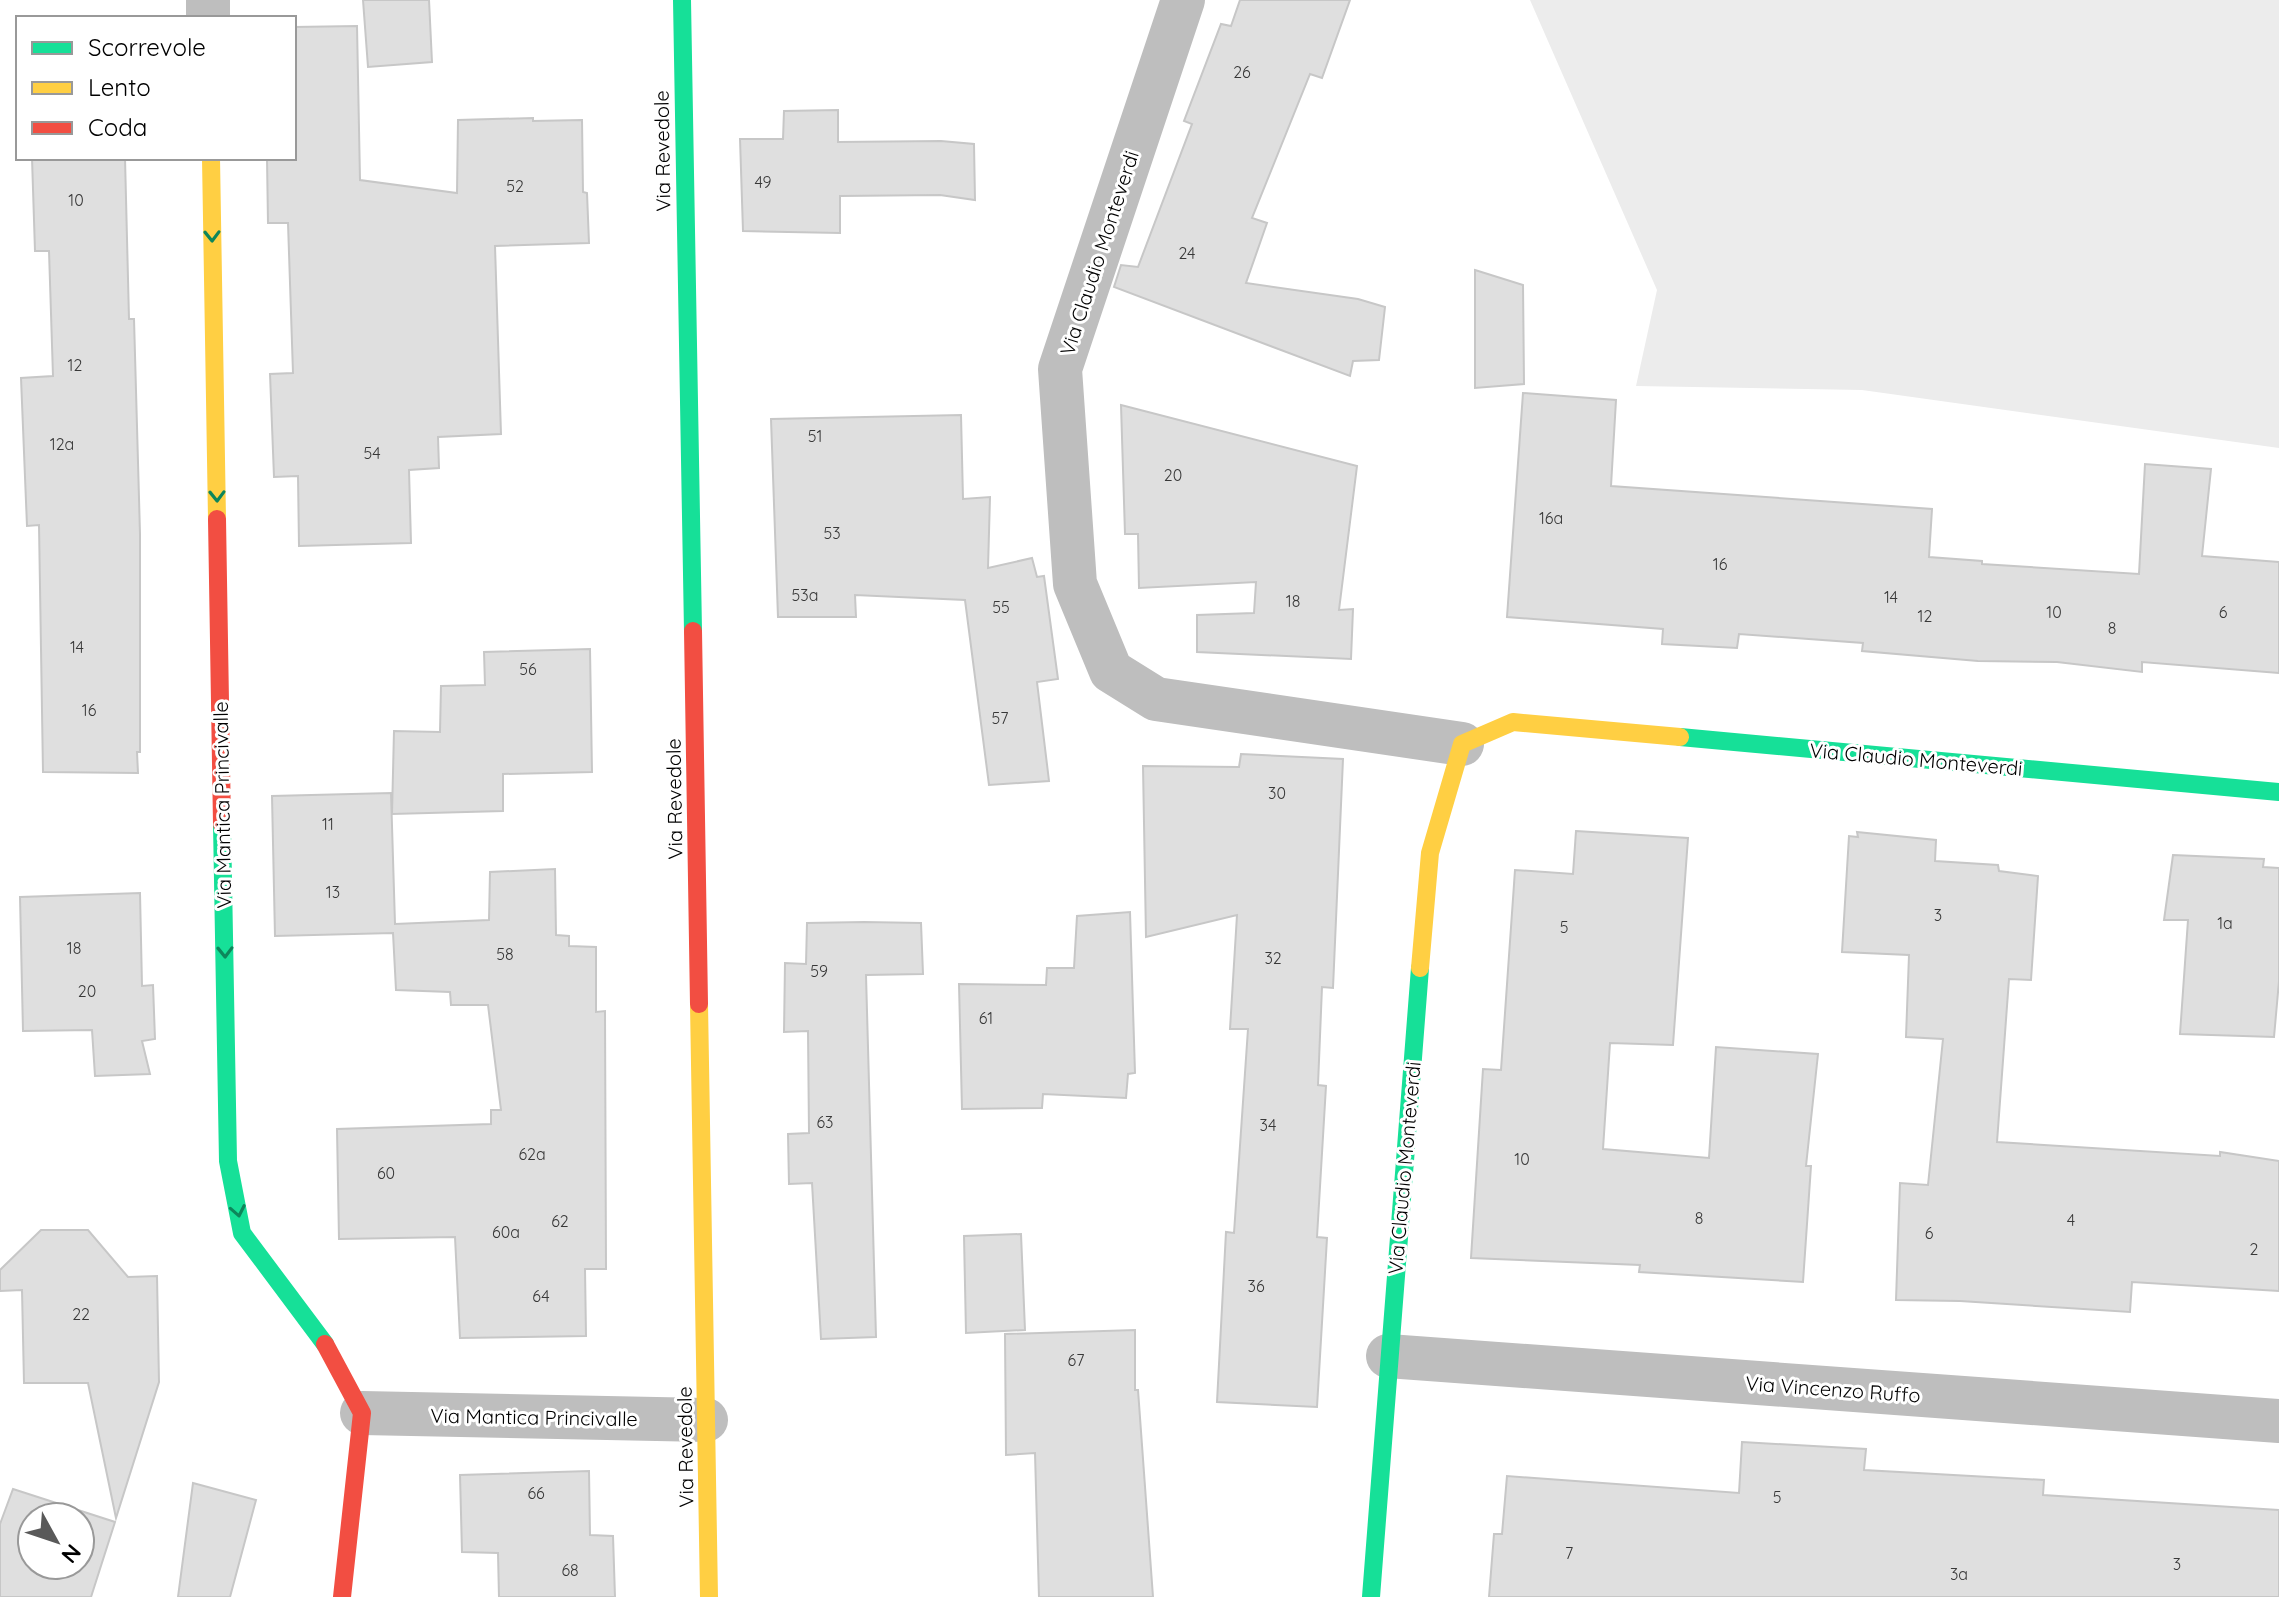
<svg xmlns="http://www.w3.org/2000/svg" width="2279" height="1597" viewBox="0 0 2279 1597" font-family="Quicksand,sans-serif">
<rect width="100%" height="100%" fill="#fff"/>
<!-- green -->
<polygon fill="#ececec" points="1530,0 2279,0 2279,448 1862,390 1636,386 1657,290"/>
<!-- building -->
<g fill="#dfdfdf" stroke="#c7c7c7" stroke-width="2" fill-rule="evenodd">
<polygon points="363,0 429,0 432,62 368,67"/>
<polygon points="1240,0 1350,0 1322,78 1310,74 1252,218 1267,223 1246,283 1358,299 1385,307 1379,360 1353,361 1350,376 1114,287 1121,265 1138,267 1192,124 1184,121 1221,24 1231,26"/>
<polygon points="357,26 360,180 457,193 458,120 533,118 533,121 582,120 583,192 587,193 589,243 495,246 501,434 438,437 439,468 409,470 411,543 299,546 298,476 274,477 270,374 293,373 288,223 268,223 267,158 294,158 294,27"/>
<polygon points="838,110 838,142 941,141 974,144 975,200 940,195 840,196 840,233 743,231 740,139 783,139 784,111"/>
<polygon points="32,158 125,158 129,319 134,319 140,534 140,752 137,752 138,773 43,772 39,525 27,526 21,378 53,376 49,251 35,251"/>
<polygon points="1475,270 1523,285 1524,384 1475,388"/>
<polygon points="1523,393 1616,400 1611,486 1932,509 1929,557 1982,561 1982,564 2139,574 2145,464 2211,469 2202,556 2279,562 2279,673 2142,662 2142,672 2057,662 1978,661 1862,651 1863,643 1739,634 1737,648 1662,644 1663,629 1507,617"/>
<polygon points="1121,405 1357,466 1339,610 1353,609 1351,659 1197,652 1197,615 1254,613 1256,582 1139,588 1138,534 1125,534"/>
<polygon points="961,415 963,499 990,497 988,568 1032,558 1037,577 1044,576 1058,679 1037,682 1049,781 989,785 965,600 855,595 856,617 778,617 771,419"/>
<polygon points="590,649 592,772 503,774 503,811 392,814 394,731 440,732 441,686 485,685 484,652"/>
<polygon points="1241,754 1343,759 1333,988 1322,987 1318,1085 1326,1086 1317,1237 1327,1238 1317,1407 1217,1402 1226,1232 1234,1233 1248,1029 1230,1029 1237,915 1146,937 1143,766 1239,767"/>
<polygon points="391,793 395,924 489,920 490,872 555,869 556,935 569,936 569,946 596,947 596,1012 605,1011 606,1269 585,1269 586,1336 460,1338 455,1237 339,1239 337,1129 491,1124 491,1110 501,1110 488,1005 451,1005 450,992 396,990 393,933 275,936 272,796"/>
<polygon points="1576,831 1688,838 1673,1045 1610,1043 1603,1149 1709,1158 1716,1047 1818,1054 1806,1166 1811,1166 1803,1282 1639,1272 1640,1265 1471,1258 1483,1069 1501,1070 1515,870 1573,874"/>
<polygon points="1857,832 1936,840 1935,861 1998,865 1999,871 2038,876 2031,980 2009,979 1997,1142 2220,1156 2220,1152 2279,1161 2279,1291 2132,1282 2130,1312 1960,1301 1896,1300 1900,1183 1928,1185 1943,1039 1906,1037 1909,955 1842,952 1849,836 1858,837"/>
<polygon points="2173,855 2264,859 2263,867 2279,868 2279,981 2274,1037 2180,1034 2188,920 2164,920"/>
<polygon points="140,893 142,986 153,985 155,1039 142,1041 150,1074 95,1076 92,1030 23,1031 20,897"/>
<polygon points="1130,912 1135,1073 1128,1074 1126,1098 1043,1094 1042,1108 962,1109 959,984 1046,985 1047,968 1074,968 1077,916"/>
<polygon points="864,922 921,923 923,974 866,975 876,1337 821,1339 812,1183 789,1184 788,1134 809,1133 808,1031 784,1032 785,963 806,964 807,923"/>
<polygon points="41,1230 88,1230 128,1277 157,1276 159,1382 116,1518 88,1383 24,1383 22,1290 0,1291 0,1270"/>
<polygon points="1021,1234 1025,1330 966,1333 964,1236"/>
<polygon points="1135,1330 1135,1390 1138,1390 1153,1597 1039,1597 1035,1453 1006,1455 1005,1334"/>
<polygon points="1742,1442 1866,1449 1864,1470 2044,1480 2043,1495 2279,1510 2279,1597 1489,1597 1494,1534 1502,1534 1507,1476 1739,1493"/>
<polygon points="589,1471 590,1535 613,1536 615,1597 499,1597 498,1553 462,1552 460,1475"/>
<polygon points="193,1483 256,1500 230,1597 178,1597"/>
<path d="M13 1489 115 1522 91 1597H0V1524ZM32 1517H80V1565H32Z"/>
</g>
<g fill="none" stroke-linecap="round" stroke-linejoin="round">
<!-- street -->
<g stroke="#bebebe" stroke-width="44">
<polyline points="208,0 208,18"/>
<polyline points="1183,0 1060,369 1075,584 1111,671 1156,699 1462,744"/>
<polyline points="1388,1356 2279,1421"/>
<polyline points="362,1413 706,1420"/>
</g>
<!-- fast -->
<g stroke="#16e098" stroke-width="18">
<polyline points="682,0 693,631"/>
<polyline points="1680,737 2279,792"/>
<polyline points="222,824 228,1161 242,1233 325,1344"/>
<polyline points="1371,1597 1420,968"/>
</g>
<!-- slow -->
<g stroke="#ffcf43" stroke-width="18">
<polyline points="211,158 217,519"/>
<polyline points="1420,968 1430,853 1462,744 1513,722 1680,737"/>
<polyline points="699,1004 709,1597"/>
</g>
<!-- jam -->
<g stroke="#f24e42" stroke-width="18">
<polyline points="217,519 222,824"/>
<polyline points="693,631 699,1004"/>
<polyline points="325,1344 362,1413 342,1597"/>
</g>
</g>
<!-- one-way arrows -->
<defs><path id="oneway-chevron" d="M-2-3.5L2.5 0L-2 3.5" fill="none" stroke-width="1.6" stroke-linecap="round" stroke-linejoin="round" transform="scale(2)"/></defs>
<g stroke="#0d865b">
<use href="#oneway-chevron" transform="translate(212 236) rotate(89)"/>
<use href="#oneway-chevron" transform="translate(217 496) rotate(89)"/>
<use href="#oneway-chevron" transform="translate(225 952) rotate(89)"/>
<use href="#oneway-chevron" transform="translate(238 1211) rotate(79)"/>
</g>
<g text-anchor="middle" dominant-baseline="central" stroke-width="6" stroke-linejoin="round" paint-order="stroke">
<!-- number labels -->
<g font-size="16" fill="#383838">
<text x="1242" y="72">26</text>
<text x="763" y="182">49</text>
<text x="515" y="186">52</text>
<text x="76" y="200">10</text>
<text x="1187" y="253">24</text>
<text x="75" y="365">12</text>
<text x="815" y="436">51</text>
<text x="62" y="444">12a</text>
<text x="372" y="453">54</text>
<text x="1173" y="475">20</text>
<text x="1551" y="518">16a</text>
<text x="832" y="533">53</text>
<text x="1720" y="564">16</text>
<text x="805" y="595">53a</text>
<text x="1891" y="597">14</text>
<text x="1293" y="601">18</text>
<text x="1001" y="607">55</text>
<text x="2054" y="612">10</text>
<text x="2223" y="612">6</text>
<text x="1925" y="616">12</text>
<text x="2112" y="628">8</text>
<text x="77" y="647">14</text>
<text x="528" y="669">56</text>
<text x="89" y="710">16</text>
<text x="1000" y="718">57</text>
<text x="1277" y="793">30</text>
<text x="328" y="824">11</text>
<text x="333" y="892">13</text>
<text x="1938" y="915">3</text>
<text x="2225" y="923">1a</text>
<text x="1564" y="927">5</text>
<text x="74" y="948">18</text>
<text x="505" y="954">58</text>
<text x="1273" y="958">32</text>
<text x="819" y="971">59</text>
<text x="87" y="991">20</text>
<text x="986" y="1018">61</text>
<text x="825" y="1122">63</text>
<text x="1268" y="1125">34</text>
<text x="532" y="1154">62a</text>
<text x="1522" y="1159">10</text>
<text x="386" y="1173">60</text>
<text x="1699" y="1218">8</text>
<text x="2071" y="1220">4</text>
<text x="560" y="1221">62</text>
<text x="506" y="1232">60a</text>
<text x="1929" y="1233">6</text>
<text x="2254" y="1249">2</text>
<text x="1256" y="1286">36</text>
<text x="541" y="1296">64</text>
<text x="81" y="1314">22</text>
<text x="1076" y="1360">67</text>
<text x="536" y="1493">66</text>
<text x="1777" y="1497">5</text>
<text x="1569" y="1553">7</text>
<text x="2177" y="1564">3</text>
<text x="570" y="1570">68</text>
<text x="1959" y="1574">3a</text>
</g>
<!-- street labels -->
<g font-size="20" fill="#000" stroke="#fff">
<text transform="translate(662 151) rotate(-91)">Via Revedole</text>
<text transform="translate(1099 253) rotate(-72)">Via Claudio Monteverdi</text>
<text transform="translate(1916 759) rotate(5)">Via Claudio Monteverdi</text>
<text transform="translate(674 799) rotate(-91)">Via Revedole</text>
<text transform="translate(222 805) rotate(-91)">Via Mantica Princivalle</text>
<text transform="translate(1404 1168) rotate(-85)">Via Claudio Monteverdi</text>
<text transform="translate(1833 1389) rotate(4)">Via Vincenzo Ruffo</text>
<text transform="translate(534 1417) rotate(1)">Via Mantica Princivalle</text>
<text transform="translate(685 1447) rotate(-91)">Via Revedole</text>
</g>
</g>
<!-- legend -->
<rect x="16" y="16" width="280" height="144" fill="#ffffff" stroke="#999999" stroke-width="2"/>
<rect x="32" y="42" width="40" height="12" fill="#16e098" stroke="#999999" stroke-width="2"/>
<text x="88" y="56" font-size="24" fill="#000000">Scorrevole</text>
<rect x="32" y="82" width="40" height="12" fill="#ffcf43" stroke="#999999" stroke-width="2"/>
<text x="88" y="96" font-size="24" fill="#000000">Lento</text>
<rect x="32" y="122" width="40" height="12" fill="#f24e42" stroke="#999999" stroke-width="2"/>
<text x="88" y="136" font-size="24" fill="#000000">Coda</text>
<!-- north arrow -->
<g transform="translate(56 1541) rotate(130)"><circle r="38" fill="#ffffff" stroke="#999999" stroke-width="2"/>
<path d="M0-6L14 30L0 20L-14 30Z" fill="#595959"/>
<text y="-12" font-size="22" font-weight="bold" text-anchor="middle" fill="#000000">N</text>
</g>
</svg>
